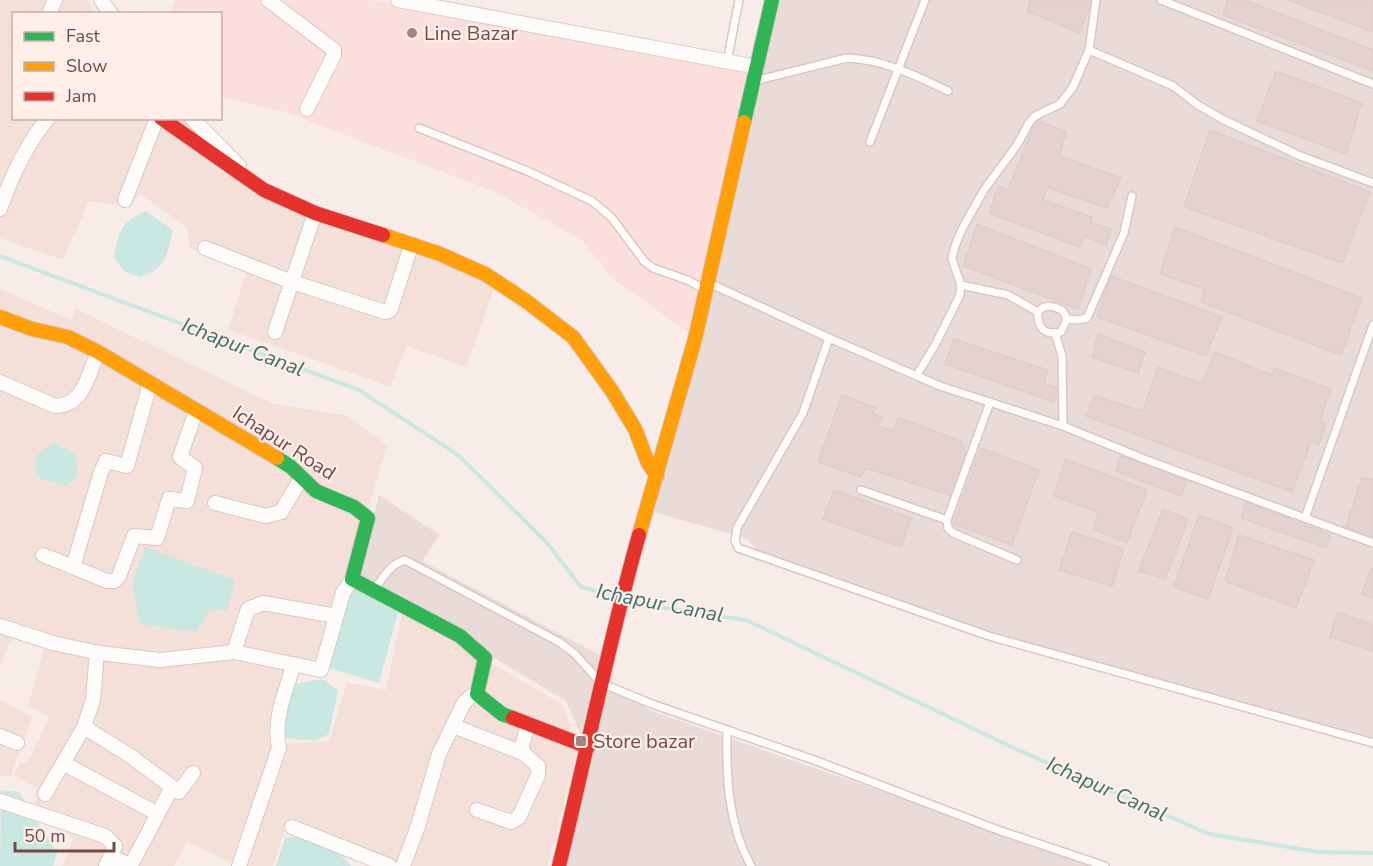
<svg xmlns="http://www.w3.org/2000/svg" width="1373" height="866" viewBox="0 0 1373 866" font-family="'Nunito Sans',sans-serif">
<rect width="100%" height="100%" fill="#f7ece7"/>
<!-- residential -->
<g fill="#f4e0d8">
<polygon points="0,0 87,0 95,13 14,14 14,118 186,119 220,154 215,167 271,199 434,258 495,287 466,367 407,346 390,386 228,330 246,273 189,247 187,227 140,194 128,207 89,201 63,260 0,238"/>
<polygon points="0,289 71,320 76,309 273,404 345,415 387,445 348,579 317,666 237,649 161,655 95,650 0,623"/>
<polygon points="402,612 562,704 573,732 577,750 548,866 396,866 287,823 273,866 243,866 282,744 329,741 347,682 386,690"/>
<polygon points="0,634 12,638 0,667"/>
<polygon points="45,646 233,658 290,668 275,749 236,864 187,842 174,866 139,866 109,853 103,866 63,866 73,838 35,816 36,788 14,775 20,762 28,763 49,717 28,705"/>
<polygon points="0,700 32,717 11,775 0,776"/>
</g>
<!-- commercial -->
<polygon fill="#fbdfdd" points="175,0 370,0 447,12 752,71 690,333 614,280 582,240 495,192 288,113 221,97 220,14 168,14"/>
<!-- industrial -->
<g fill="#e9dcd8">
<polygon points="776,0 1373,0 1373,741 981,632 757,552 748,539 654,512"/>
<polygon points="379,495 440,535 422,561 600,655 581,735 566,701 359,577"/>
<polygon points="607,678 651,711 1095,866 558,866"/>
</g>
<!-- water -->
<g fill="#c9e8e1">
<path d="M146 211 173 230C167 255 166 269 139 277L124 271 114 257C119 232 121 221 146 211Z"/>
<polygon points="54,443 75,454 78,476 65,486 36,477 36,456"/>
<polygon points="145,547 235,580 227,611 210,608 197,631 168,629 140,623 132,584"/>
<polygon points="355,589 398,612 379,683 325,667 347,596"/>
<path d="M322 679 338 690 329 734 315 741 286 738C276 723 287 699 294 684Z"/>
<polygon points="1,790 19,792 57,854 53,866 0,866"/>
<polygon points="301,836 340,854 351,866 276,866 285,838"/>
</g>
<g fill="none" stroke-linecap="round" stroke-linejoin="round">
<!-- stream -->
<g stroke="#c9e8e1" stroke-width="4">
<polyline points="0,256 359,390 458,455 548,544 581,587 616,596"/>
<polyline points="630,599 664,608 746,620 1018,750 1209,834 1319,852 1373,853"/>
</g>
</g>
<!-- building -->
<g fill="#e3d2cf" stroke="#dfcdc9" stroke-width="1.5">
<polygon points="1030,0 1092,0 1079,33 1027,11"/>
<polygon points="1227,0 1245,0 1373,50 1373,71 1223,15"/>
<polygon points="1288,0 1373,0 1373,32"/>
<polygon points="1276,71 1362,103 1346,154 1257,121"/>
<polygon points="1036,120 1066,132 1060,156 1121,178 1107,208 1047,187 1043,200 1092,217 1091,223 1111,229 1106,245 1084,236 1080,247 989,213 998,186 1008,190"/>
<polygon points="1210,130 1370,192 1342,263 1184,207"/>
<polygon points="977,224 1091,269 1078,309 963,266"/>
<polygon points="1175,227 1362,298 1341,355 1201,302 1204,289 1160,274"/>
<polygon points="1111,276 1222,317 1206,356 1097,317"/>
<polygon points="1098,334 1145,352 1138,373 1092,357"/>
<polygon points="954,339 1048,370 1044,383 1057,388 1054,402 945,364"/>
<polygon points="1215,352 1272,375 1274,368 1331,389 1320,420 1326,424 1319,445 1311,442 1292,492 1086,416 1094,396 1143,411 1158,367 1202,384"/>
<polygon points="842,395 876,408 873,413 882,418 878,426 893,431 898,417 961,441 966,454 952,496 866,468 861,477 818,462"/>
<polygon points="981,448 1039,470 1012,545 953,524"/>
<polygon points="1121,455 1187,480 1181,496 1116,471"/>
<polygon points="1065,459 1147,490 1127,543 1093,529 1098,512 1054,496"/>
<polygon points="1362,477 1373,480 1373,537 1346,527"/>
<polygon points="834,490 911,518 901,547 823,519"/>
<polygon points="1246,501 1330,535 1326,548 1241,518"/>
<polygon points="1163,509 1188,519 1165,579 1139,571"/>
<polygon points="1199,515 1233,528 1208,599 1174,587"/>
<polygon points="1072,532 1124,549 1112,586 1059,570"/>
<polygon points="1239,535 1314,560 1296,608 1225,581"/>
<polygon points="1371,568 1373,569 1373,598 1362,594"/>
<polygon points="1338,612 1373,625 1373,651 1330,637"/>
</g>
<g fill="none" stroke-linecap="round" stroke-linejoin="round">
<!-- lane casing -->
<g stroke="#d8c8c5" stroke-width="10">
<g id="lane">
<polyline points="1161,0 1373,84"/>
<polyline points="1089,50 1173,86 1198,105 1222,119 1298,155 1373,183"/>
<polyline points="727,62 739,0"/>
<path d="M758 80 847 58C882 59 917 76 948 91"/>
<polyline points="419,128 525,170 592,201 612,218 644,261 653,268 690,281 703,289"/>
<polyline points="870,142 925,0"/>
<polyline points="711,284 829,338 940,386 1063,426 1144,459 1373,543"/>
<path d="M961 285 1008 295 1038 312C1037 328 1045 336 1061 332L1067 319 1063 311C1054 306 1045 303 1038 312"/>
<polyline points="1067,319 1078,320 1087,318 1124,233 1132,196"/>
<polyline points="1055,333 1062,356 1063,426"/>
<polyline points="829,338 803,413 737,528 735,540 738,548 989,636 1373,743"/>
<polyline points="917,375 935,345 960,295 961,285 952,259 955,246 962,229 984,190 1017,145 1029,123 1035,116 1060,104 1073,87 1089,50 1096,0"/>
<polyline points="990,402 947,520 948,528 953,533 1017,560"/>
<polyline points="861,490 947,520"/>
<polyline points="1305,518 1373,325"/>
<path d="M374 590C383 578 390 564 405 560L559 642 575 654 601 683 652 704 814 760 998 830 1105 866"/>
<path d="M727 730C726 776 728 825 751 866"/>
</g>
</g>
<!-- street casing -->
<g stroke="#d8c8c5" stroke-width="16">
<g id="street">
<polyline points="101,0 111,14"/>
<polyline points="268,0 334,50 334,55 307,109"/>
<polyline points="398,0 757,67"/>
<polyline points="49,14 55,0"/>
<polyline points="192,118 239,166"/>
<polyline points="125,200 157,118"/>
<path d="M0 209C11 177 27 144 48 118"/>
<polyline points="205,248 292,282 385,312 389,311 391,308 411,246"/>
<polyline points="275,332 315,213"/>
<path d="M0 382 55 406C84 406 88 375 98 352"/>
<polyline points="215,503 266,516 281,512 301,479"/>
<polyline points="43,555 73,567 101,472 106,461 127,466 150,384"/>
<polyline points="73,567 107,581 115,581 119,576 134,536 157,538 169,499 187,501 195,468 180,457 196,411"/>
<polyline points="0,626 53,643 99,653 160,660 234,652 321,670 343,593 352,579"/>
<polyline points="234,652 248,609 263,603 336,616"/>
<polyline points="453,726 523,753"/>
<polyline points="84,727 129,755 179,792 193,773"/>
<polyline points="0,736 17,743"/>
<polyline points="63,763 158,814"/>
<polyline points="45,794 84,727 93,700 97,652"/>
<polyline points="0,801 105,836 115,846 110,857"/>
<polyline points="477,810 511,822 519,817 538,775 538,766 523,753 522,746 528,724"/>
<polyline points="292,827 390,866"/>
<polyline points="106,866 110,857 131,865 172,787"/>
<path d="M239 866 279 748C273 719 285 693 294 664"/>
<polyline points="403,866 418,826 439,754 464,703 470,697 477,694"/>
</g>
</g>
<!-- fast casing -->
<g stroke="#d7c7c3" stroke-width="16">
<g id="fast">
<polyline points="744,122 772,0"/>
<polyline points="277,458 291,467 316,491 354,507 368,518 352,579 460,636 485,658 477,694 502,714 513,718"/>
</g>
</g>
<!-- slow casing -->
<g stroke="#d7c7c3" stroke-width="16">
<g id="slow">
<polyline points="383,235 440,254 485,274 526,301 573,337 612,391 635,429 648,463 657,476"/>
<polyline points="0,317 32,329 68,337 98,352 277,458"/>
<polyline points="639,535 695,339 744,122"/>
</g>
</g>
<!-- jam casing -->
<g stroke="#d7c7c3" stroke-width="16">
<g id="jam">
<polyline points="161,118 264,190 315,213 383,235"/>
<polyline points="513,718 588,747"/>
<path d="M559 866C586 756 608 644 639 535"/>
</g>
</g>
<!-- lane -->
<use href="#lane" stroke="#fefcfb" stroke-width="7"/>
<!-- street -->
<use href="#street" stroke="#fefcfb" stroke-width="14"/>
<!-- fast -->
<use href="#fast" stroke="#30b455" stroke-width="14"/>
<!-- slow -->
<use href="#slow" stroke="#ff9f0a" stroke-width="14"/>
<!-- jam -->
<use href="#jam" stroke="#e5322d" stroke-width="14"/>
</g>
<!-- markers -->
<g fill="#a2837f" stroke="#ffefe8" stroke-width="2">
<circle cx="412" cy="33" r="6"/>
<rect x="575" y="735" width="12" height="12" rx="3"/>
</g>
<g text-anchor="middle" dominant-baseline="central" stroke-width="4.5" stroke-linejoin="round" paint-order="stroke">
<!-- poi labels -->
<g font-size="20" fill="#744a47" stroke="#ffefe8" text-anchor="start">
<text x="424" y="33">Line Bazar</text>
<text x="593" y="741">Store bazar</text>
</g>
<!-- street labels -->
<g font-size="20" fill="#744a47" stroke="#ffefe8">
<text transform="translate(284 443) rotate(33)">Ichapur Road</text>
</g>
<!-- water labels -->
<g font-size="21" font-style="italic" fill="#38746c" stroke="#ffefe8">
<text transform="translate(243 347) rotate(21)">Ichapur Canal</text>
<text transform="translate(660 603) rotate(11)">Ichapur Canal</text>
<text transform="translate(1107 789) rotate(24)">Ichapur Canal</text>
</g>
</g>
<!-- legend -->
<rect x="12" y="12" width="210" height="108" fill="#ffefe8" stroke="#c7ada8" stroke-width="1.5"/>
<rect x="24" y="32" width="30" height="9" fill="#30b455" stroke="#c7ada8" stroke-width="1.5"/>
<text x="66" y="42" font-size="18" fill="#744a47">Fast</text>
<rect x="24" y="62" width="30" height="9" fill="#ff9f0a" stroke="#c7ada8" stroke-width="1.5"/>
<text x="66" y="72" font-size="18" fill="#744a47">Slow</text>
<rect x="24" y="92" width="30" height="9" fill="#e5322d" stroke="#c7ada8" stroke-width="1.5"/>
<text x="66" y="102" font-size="18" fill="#744a47">Jam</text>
<!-- scale -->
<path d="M15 842v9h99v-9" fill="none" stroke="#744a47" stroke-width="3"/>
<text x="24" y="842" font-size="18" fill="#744a47" stroke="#ffefe8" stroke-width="4.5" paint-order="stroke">50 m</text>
</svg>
